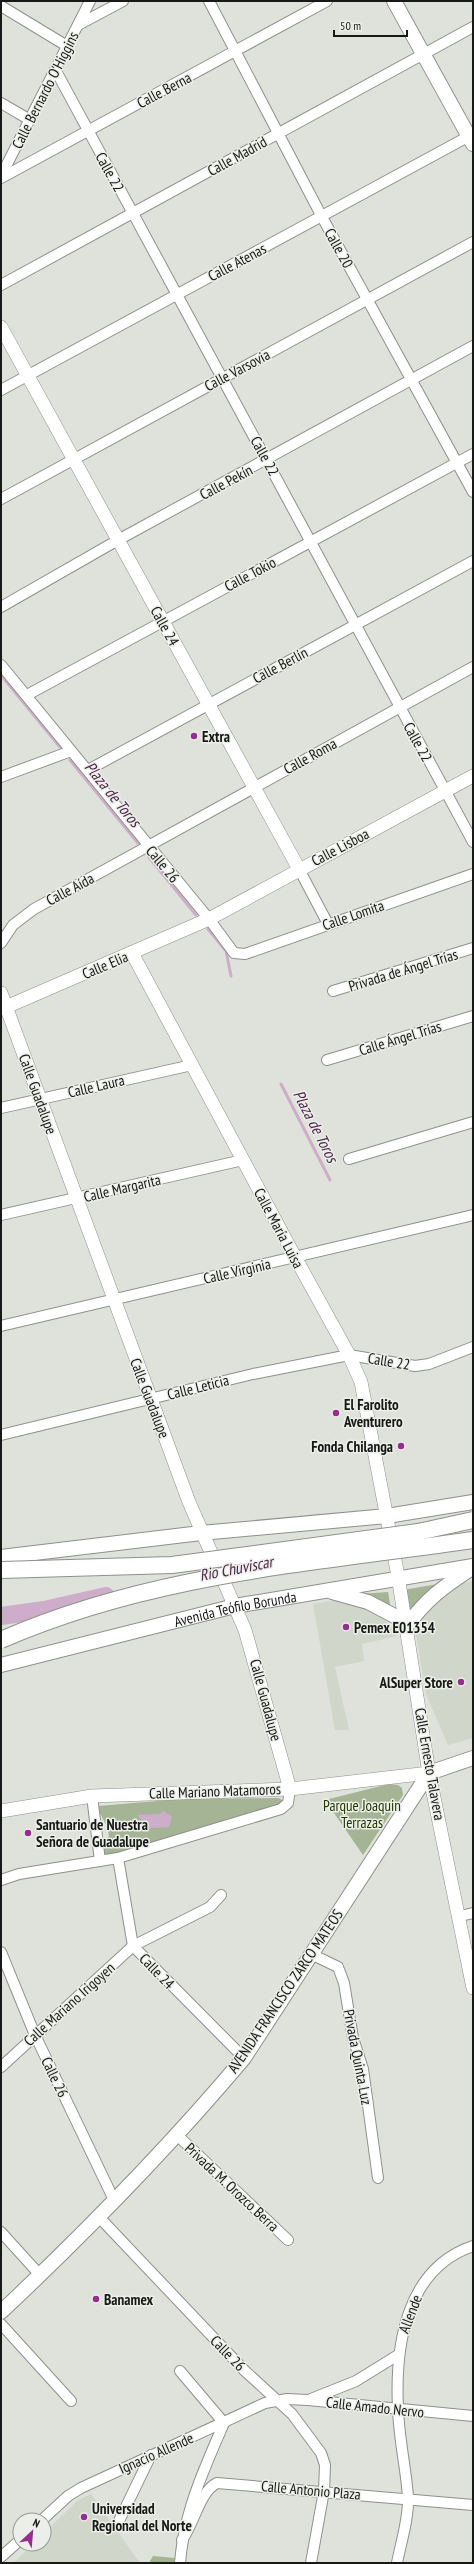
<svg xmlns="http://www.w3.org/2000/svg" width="474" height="2564" viewBox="0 0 474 2564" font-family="'PT Sans Narrow',sans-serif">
<rect width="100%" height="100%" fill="#dfe2db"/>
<!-- built -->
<g fill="#d0d7ca">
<polygon points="473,1581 473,1738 448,1745 426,1694 414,1623 426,1605 457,1585"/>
<polygon points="330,1601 345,1601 369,1608 385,1620 397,1636 362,1644 364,1661 335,1667 349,1730 335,1730 313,1604"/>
<polygon points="91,2494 140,2563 13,2563 33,2544 44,2544 44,2533 78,2500"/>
</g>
<!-- green -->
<g fill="#a4b495">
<polygon points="438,1584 429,1590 409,1610 403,1590"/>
<polygon points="388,1592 391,1610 360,1594"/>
<polygon points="389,1784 398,1785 402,1788 403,1795 363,1855 325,1800"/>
<path d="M279 1798 283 1801V1803L257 1813 104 1856 101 1846 109 1836C108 1823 100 1818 98 1806L181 1799Z"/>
<polygon points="153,2556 175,2558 174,2563 149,2563"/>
</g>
<!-- water -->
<polygon fill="#cdadc9" points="164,1811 172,1817 169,1827 152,1828 143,1832 142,1821 137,1815 159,1814"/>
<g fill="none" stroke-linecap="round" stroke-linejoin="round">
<!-- stream -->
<g stroke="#cdadc9" stroke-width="3">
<polyline points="1,675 60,747"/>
<polyline points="70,760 138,843"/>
<polyline points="148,856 196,915"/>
<polyline points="208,929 226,951 231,976"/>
<polyline points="281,1084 330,1180"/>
</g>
<!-- river -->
<polyline stroke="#cdadc9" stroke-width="18" points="1,1616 44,1610 106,1596"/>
<!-- minor casing -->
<g stroke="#8e918b" stroke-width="12">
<g id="minor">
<polyline points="209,1 322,217 473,492"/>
<polyline points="1,6 67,46"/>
<polyline points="78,25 123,1"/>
<polyline points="56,71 473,842"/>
<polyline points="1,103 30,120"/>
<polyline points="1,176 90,1"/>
<polyline points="1,178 327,1"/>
<polyline points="1,285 473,27"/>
<polyline points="1,390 473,134"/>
<polyline points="1,499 473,242"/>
<polyline points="1,607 118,540 473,346"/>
<polyline points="1,665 209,919 234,953 245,954 473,874"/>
<polyline points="27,695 473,454"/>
<polyline points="88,770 473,561"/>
<polyline points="1,777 71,751"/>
<polyline points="299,869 328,924"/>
<polyline points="1,943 13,925 34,909 473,667"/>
<polyline points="333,991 473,948"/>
<polyline points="327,1060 473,1016"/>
<polyline points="1,1108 192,1065"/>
<polyline points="349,1159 473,1122"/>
<polyline points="1,1215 243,1160"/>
<polyline points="1,1326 473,1215"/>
<polyline points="1,1435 253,1374 349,1355 415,1366 429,1364 473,1347"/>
<polyline points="92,1796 100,1861"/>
<polyline points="118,1858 133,1946 244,2058"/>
<polyline points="1,1880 19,1874 118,1858 281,1809 288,1803 290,1789"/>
<polyline points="460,1916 473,1913"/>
<polyline points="1,1952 35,2035 114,2200"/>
<polyline points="311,1954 338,1967 344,1983 353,2038 363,2069 378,2178"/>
<polyline points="1,2067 133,1946 210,1907 221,1895"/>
<polyline points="176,2134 288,2240"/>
<polyline points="98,2216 245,2371 292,2414 321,2453 325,2465 324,2491 311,2563"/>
<polyline points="1,2232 40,2275"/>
<polyline points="1,2324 71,2401"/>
<path d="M180 2371 224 2423C204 2469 184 2512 180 2563"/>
<polyline points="311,2399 356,2381 398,2355"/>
<polyline points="42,2520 68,2496 81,2488 265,2403 287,2399 308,2400 473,2416"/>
<polyline points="118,2523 151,2455"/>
<path d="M182 2540C194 2524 200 2491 217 2483L473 2505"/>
<polyline points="1,2557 20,2540"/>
<path d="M397 2563C401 2542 409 2518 408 2497 406 2468 399 2439 398 2409 395 2347 405 2269 473 2246"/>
</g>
</g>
<!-- tertiary casing -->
<g stroke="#8e918b" stroke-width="14">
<g id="tertiary">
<polyline points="1,327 299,869"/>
<polyline points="132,953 295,1257 349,1355 361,1382 398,1576 429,1773 473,1988"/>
<polyline points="1,993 189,1502 245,1630 290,1789"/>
<polyline points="6,1007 209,919 473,776"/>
<polyline points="1,1811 92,1796 290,1789 429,1773"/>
</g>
</g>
<!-- secondary casing -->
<g stroke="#8e918b" stroke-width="16">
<g id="secondary">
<polyline points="394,1 473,144"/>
<polyline points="1,1557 201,1533 387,1516 473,1502"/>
<polyline points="332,1592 368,1602 404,1621"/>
<path d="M406 1627C426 1599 443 1587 472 1568"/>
<path id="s1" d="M1 1665 235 1606 473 1566"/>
<path d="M1 2312C86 2232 169 2147 244 2058L429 1773 473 1758"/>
</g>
</g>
<!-- minor -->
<use href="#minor" stroke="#fff" stroke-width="10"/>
<!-- tertiary -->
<use href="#tertiary" stroke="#fff" stroke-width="13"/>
<!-- secondary -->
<use href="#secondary" stroke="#fff" stroke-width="14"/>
<!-- primary-bridge casing -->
<g stroke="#8e918b" stroke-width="18" stroke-linecap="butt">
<g id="primary-bridge">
<polyline points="1,1570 172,1565 418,1532 473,1520"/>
<path d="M1 1640C151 1574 313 1563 473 1540"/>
</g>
</g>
<!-- primary-bridge -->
<use href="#primary-bridge" stroke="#fff" stroke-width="16"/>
</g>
<!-- markers -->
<g fill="#962e91" stroke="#ecefe9" stroke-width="1.5">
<circle cx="194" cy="736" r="4"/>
<circle cx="336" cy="1413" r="4"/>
<circle cx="401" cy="1446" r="4"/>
<circle cx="346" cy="1627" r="4"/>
<circle cx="461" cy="1682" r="4"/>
<circle cx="28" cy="1833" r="4"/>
<circle cx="96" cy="2299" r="4"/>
<circle cx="84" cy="2517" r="4"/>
</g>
<g text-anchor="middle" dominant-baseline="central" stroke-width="3" stroke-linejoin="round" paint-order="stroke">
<!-- street labels -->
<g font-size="15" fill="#181917" stroke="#ecefe9">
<text transform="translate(45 90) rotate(-63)">Calle Bernardo O'Higgins</text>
<text transform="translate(164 90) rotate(-28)">Calle Berna</text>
<text transform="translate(237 156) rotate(-29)">Calle Madrid</text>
<text transform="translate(110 172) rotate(61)">Calle 22</text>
<text transform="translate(339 248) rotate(61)">Calle 20</text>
<text transform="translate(237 262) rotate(-28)">Calle Atenas</text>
<text transform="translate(237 370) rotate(-28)">Calle Varsovia</text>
<text transform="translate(265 456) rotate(61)">Calle 22</text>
<text transform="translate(226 482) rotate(-28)">Calle Pekín</text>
<text transform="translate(250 574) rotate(-28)">Calle Tokio</text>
<text transform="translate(165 626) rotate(61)">Calle 24</text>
<text transform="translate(280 665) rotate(-28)">Calle Berlín</text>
<text transform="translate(418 742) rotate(61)">Calle 22</text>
<text transform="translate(310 756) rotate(-29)">Calle Roma</text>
<text transform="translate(340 847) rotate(-28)">Calle Lisboa</text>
<text transform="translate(163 864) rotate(50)">Calle 26</text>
<text transform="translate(70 889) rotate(-28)">Calle Aída</text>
<text transform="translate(353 915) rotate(-19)">Calle Lomita</text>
<text transform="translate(105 965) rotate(-23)">Calle Elia</text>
<text transform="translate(403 970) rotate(-17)">Privada de Ángel Trías</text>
<text transform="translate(400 1038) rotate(-17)">Calle Ángel Trías</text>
<text transform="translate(96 1086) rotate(-13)">Calle Laura</text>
<text transform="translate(38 1094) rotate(70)">Calle Guadalupe</text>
<text transform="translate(122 1188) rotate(-13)">Calle Margarita</text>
<text transform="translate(279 1228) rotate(62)">Calle María Luisa</text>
<text transform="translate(237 1271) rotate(-13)">Calle Virginia</text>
<text transform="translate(389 1361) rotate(9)">Calle 22</text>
<text transform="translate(198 1387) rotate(-14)">Calle Leticia</text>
<text transform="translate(150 1398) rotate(69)">Calle Guadalupe</text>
<text stroke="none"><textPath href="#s1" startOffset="241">Avenida Teófilo Borunda</textPath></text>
<text transform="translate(266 1700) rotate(75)">Calle Guadalupe</text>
<text transform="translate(430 1764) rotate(80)">Calle Ernesto Talavera</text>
<text transform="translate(215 1791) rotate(-2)">Calle Mariano Matamoros</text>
<text transform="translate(157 1971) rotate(46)">Calle 24</text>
<text transform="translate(285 1991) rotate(-56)">AVENIDA FRANCISCO ZARCO MATEOS</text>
<text transform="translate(69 2004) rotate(-42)">Calle Mariano Irigoyen</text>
<text transform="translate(358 2057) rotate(79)">Privada Quinta Luz</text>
<text transform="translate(55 2077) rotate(64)">Calle 26</text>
<text transform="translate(232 2187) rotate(43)">Privada M. Orozco Berra</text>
<text transform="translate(410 2314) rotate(-69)">Allende</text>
<text transform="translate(228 2353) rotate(46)">Calle 26</text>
<text transform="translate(375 2407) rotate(6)">Calle Amado Nervo</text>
<text transform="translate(156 2453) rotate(-24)">Ignacio Allende</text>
<text transform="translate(311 2490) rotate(5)">Calle Antonio Plaza</text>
</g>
<!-- poi labels -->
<g font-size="15" font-weight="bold" fill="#181917" stroke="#ecefe9" text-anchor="start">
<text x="202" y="736">Extra</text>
<text x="344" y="1404">El Farolito<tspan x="344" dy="17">Aventurero</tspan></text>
<text x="393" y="1446" text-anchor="end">Fonda Chilanga</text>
<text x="354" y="1627">Pemex E01354</text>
<text x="453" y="1682" text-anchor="end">AlSuper Store</text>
<text x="36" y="1824">Santuario de Nuestra<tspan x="36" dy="17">Señora de Guadalupe</tspan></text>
<text x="104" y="2299">Banamex</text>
<text x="92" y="2508">Universidad<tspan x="92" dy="17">Regional del Norte</tspan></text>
</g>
<!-- park labels -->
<g font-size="15" fill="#213700" stroke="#ecefe9">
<text x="362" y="1805">Parque Joaquin<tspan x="362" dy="17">Terrazas</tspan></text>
</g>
<!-- water labels -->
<g font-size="16" font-style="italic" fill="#4e254b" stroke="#ecefe9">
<text transform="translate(113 794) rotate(51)">Plaza de Toros</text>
<text transform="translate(316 1126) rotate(63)">Plaza de Toros</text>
<text transform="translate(236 1568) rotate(-11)">Rio Chuviscar</text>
</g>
</g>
<!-- border -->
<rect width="474" height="2564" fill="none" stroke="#181917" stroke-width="4"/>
<!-- north arrow -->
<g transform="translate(32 2532) rotate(26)"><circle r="19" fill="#ecefe9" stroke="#979995"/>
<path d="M0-3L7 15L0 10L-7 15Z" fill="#962e91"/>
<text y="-6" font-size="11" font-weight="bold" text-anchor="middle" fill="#181917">N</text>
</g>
<!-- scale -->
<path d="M334 30v6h73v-6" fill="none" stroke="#181917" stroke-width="2"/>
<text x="340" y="30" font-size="12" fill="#181917" stroke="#ecefe9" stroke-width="3" paint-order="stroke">50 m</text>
</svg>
